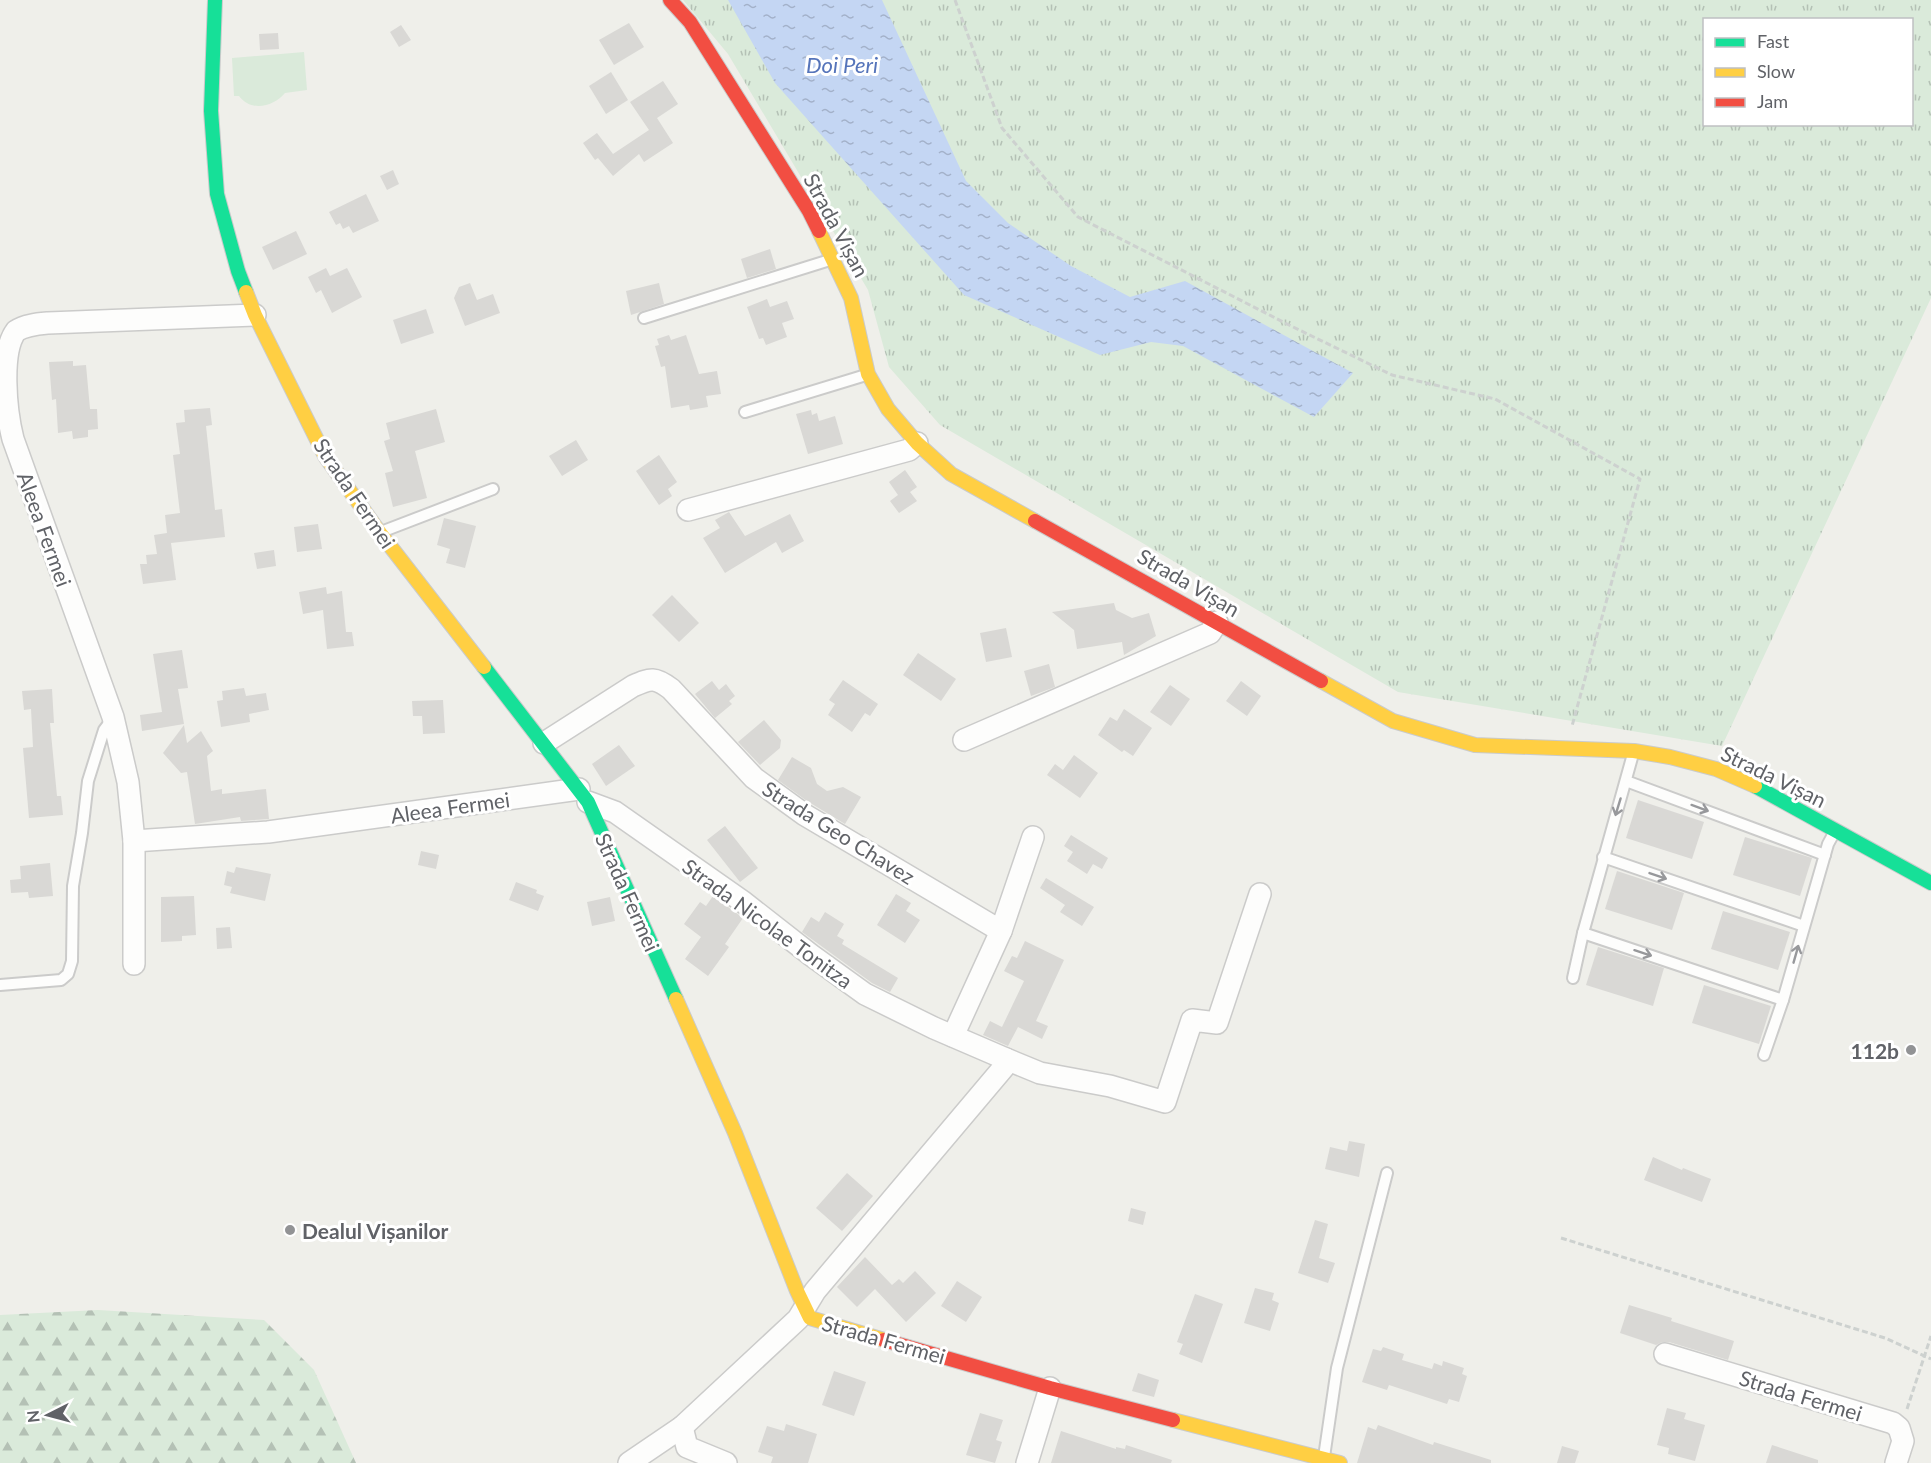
<svg xmlns="http://www.w3.org/2000/svg" width="1931" height="1463" viewBox="0 0 1931 1463" font-family="Lato,sans-serif">
<defs>
<pattern id="grass-tufts" width="24" height="20" patternUnits="userSpaceOnUse" patternTransform="scale(1.5)"><rect width="24" height="20" fill="#daeada"/><path d="M3 7l-1-3M5 7V3M7 7l1-3M15 17l-1-3M17 17v-4M19 17l1-3" fill="none" stroke="#b4c1b5"/></pattern>
<pattern id="forest-firs" width="22" height="20" patternUnits="userSpaceOnUse" patternTransform="scale(1.5)"><rect width="22" height="20" fill="#daeada"/><path d="M5 1l3.5 6h-7zM16 11l3.5 6h-7z" fill="#b4c1b5"/></pattern>
<pattern id="water-ripples" width="26" height="14" patternUnits="userSpaceOnUse" patternTransform="scale(1.5)"><rect width="26" height="14" fill="#c4d6f3"/><path d="M2 4q2-2 4 0t4 0M15 11q2-2 4 0t4 0" fill="none" stroke="#a3b1c9"/></pattern>
</defs>
<rect width="100%" height="100%" fill="#efefea"/>
<!-- grass -->
<path fill="url(#grass-tufts)" fill-rule="evenodd" d="M683 0H1931V298L1722 746 1398 692 940 425 889 367 868 290 728 54ZM1704 20H1912V124H1704Z"/>
<!-- forest -->
<polygon fill="url(#forest-firs)" points="98,1310 264,1320 314,1370 356,1463 0,1463 0,1315"/>
<!-- pitch -->
<path fill="#daeada" d="M304 52 307 90 285 93C274 106 252 113 239 96H234L232 58Z"/>
<!-- water -->
<polygon fill="url(#water-ripples)" points="728,0 882,0 966,181 1008,223 1071,266 1130,297 1185,281 1353,373 1314,417 1183,346 1151,342 1100,355 964,295 775,83"/>
<!-- building -->
<g fill="#d9d8d5">
<polygon points="629,23 644,47 614,65 599,40"/>
<polygon points="401,25 411,40 399,47 390,32"/>
<polygon points="278,33 279,49 260,50 259,34"/>
<polygon points="611,72 628,100 606,114 589,86"/>
<polygon points="663,81 678,104 657,118 673,143 644,162 639,154 613,176 598,158 595,160 583,143 597,133 613,154 649,130 630,102"/>
<polygon points="393,170 399,184 387,190 380,176"/>
<polygon points="366,194 379,221 353,233 349,226 343,229 340,223 336,225 329,212"/>
<polygon points="296,231 307,254 273,270 262,247"/>
<polygon points="770,249 776,269 747,278 741,259"/>
<polygon points="326,268 330,276 347,268 362,297 332,313 321,290 316,293 308,277"/>
<polygon points="470,283 477,300 493,294 500,313 465,326 454,298 459,287"/>
<polygon points="659,283 664,304 631,315 626,291"/>
<polygon points="767,299 770,307 787,301 794,319 782,323 787,337 766,345 763,338 759,339 747,307"/>
<polygon points="426,309 434,333 401,344 393,320"/>
<polygon points="669,335 671,340 686,335 699,374 717,371 721,394 706,396 708,407 690,410 689,405 671,408 665,366 661,367 655,346 659,345 657,339"/>
<polygon points="73,361 73,366 86,365 90,409 97,409 98,429 88,430 88,437 73,439 72,431 58,433 56,399 52,400 49,362"/>
<polygon points="210,408 212,425 206,426 215,510 222,509 225,537 171,543 176,580 143,584 140,564 147,564 146,555 157,554 154,535 167,533 165,515 180,513 173,455 180,454 176,423 185,422 184,410"/>
<polygon points="436,409 445,442 415,451 427,498 393,507 385,473 393,471 384,441 390,439 386,423"/>
<polygon points="811,410 812,415 817,413 819,421 835,416 843,444 808,454 796,414"/>
<polygon points="576,440 588,460 562,476 549,456"/>
<polygon points="659,455 677,482 668,489 672,496 659,505 636,471"/>
<polygon points="905,470 917,487 910,492 917,501 899,513 890,501 898,495 889,482"/>
<polygon points="729,512 745,536 790,514 804,541 782,553 776,542 725,573 703,538 720,528 715,520"/>
<polygon points="444,518 476,526 465,568 446,563 450,549 437,545"/>
<polygon points="318,524 322,549 297,552 294,527"/>
<polygon points="274,550 276,566 257,569 254,553"/>
<polygon points="326,587 327,594 342,591 346,632 352,632 354,646 327,649 323,610 303,614 299,592"/>
<polygon points="672,595 699,623 679,642 652,615"/>
<polygon points="1114,603 1116,610 1132,618 1149,613 1156,636 1124,655 1122,642 1077,649 1074,630 1052,612"/>
<polygon points="1006,628 1012,657 986,662 980,633"/>
<polygon points="182,650 188,688 178,689 184,724 142,731 140,715 162,712 153,654"/>
<polygon points="918,653 956,679 941,701 903,675"/>
<polygon points="1049,664 1055,687 1031,696 1024,671"/>
<polygon points="843,680 878,704 870,716 865,713 852,732 828,715 835,704 829,700"/>
<polygon points="712,681 719,690 726,684 735,696 729,701 732,704 715,718 695,694"/>
<polygon points="1241,681 1261,696 1247,716 1226,701"/>
<polygon points="1170,685 1190,699 1171,726 1150,712"/>
<polygon points="244,688 246,696 266,693 269,710 249,714 250,722 221,727 217,701 223,700 222,691"/>
<polygon points="52,689 54,723 50,723 57,796 61,796 63,815 29,818 23,748 33,747 31,709 24,710 22,691"/>
<polygon points="443,700 445,733 423,734 422,716 413,716 412,701"/>
<polygon points="1124,709 1152,728 1133,756 1124,750 1122,752 1098,735 1110,717 1117,721"/>
<polygon points="764,720 781,740 780,748 760,765 738,742"/>
<polygon points="184,725 187,743 201,731 213,751 207,756 211,791 222,789 222,794 266,789 269,819 241,821 240,817 195,824 187,772 181,773 163,753"/>
<polygon points="619,745 635,766 606,786 592,764"/>
<polygon points="1074,755 1098,773 1080,798 1047,775 1055,764 1063,770"/>
<polygon points="792,757 811,768 817,784 827,791 843,787 861,797 845,824 807,801 778,780"/>
<polygon points="1638,800 1704,822 1692,859 1626,838"/>
<polygon points="725,826 758,868 740,882 707,840"/>
<polygon points="1071,835 1108,858 1102,869 1093,864 1087,874 1067,861 1073,852 1064,846"/>
<polygon points="1745,837 1812,858 1800,896 1733,875"/>
<polygon points="421,851 439,855 436,869 418,865"/>
<polygon points="50,863 53,896 29,898 28,892 11,893 10,880 21,879 20,866"/>
<polygon points="236,867 271,874 265,901 230,893 232,887 224,885 227,871 234,873"/>
<polygon points="1617,871 1684,893 1672,930 1605,909"/>
<polygon points="1046,878 1094,907 1082,926 1060,912 1065,905 1040,888"/>
<polygon points="516,882 537,890 536,893 544,896 538,911 509,900"/>
<polygon points="896,894 911,903 906,911 920,920 905,943 877,925"/>
<polygon points="194,896 196,935 182,936 182,941 161,942 161,897"/>
<polygon points="713,896 743,918 725,944 729,947 708,976 685,959 701,937 684,924 700,902 706,906"/>
<polygon points="610,897 615,921 592,926 587,902"/>
<polygon points="1723,911 1790,932 1778,970 1711,949"/>
<polygon points="825,912 844,924 837,936 844,940 842,944 898,978 890,992 872,983 802,932 811,917 819,922"/>
<polygon points="230,927 232,948 217,949 216,928"/>
<polygon points="1025,941 1064,960 1036,1021 1048,1026 1042,1039 1018,1027 1008,1046 983,1035 990,1021 1002,1027 1024,981 1004,971 1012,956 1017,958"/>
<polygon points="1598,947 1664,968 1653,1006 1586,985"/>
<polygon points="1704,985 1771,1006 1759,1044 1692,1023"/>
<polygon points="1349,1141 1365,1144 1359,1177 1325,1169 1330,1147 1347,1151"/>
<polygon points="1653,1157 1682,1170 1683,1168 1711,1179 1702,1202 1644,1180"/>
<polygon points="847,1173 873,1196 842,1231 816,1208"/>
<polygon points="1131,1208 1146,1212 1143,1225 1128,1221"/>
<polygon points="1315,1220 1328,1224 1319,1258 1335,1263 1328,1283 1298,1273"/>
<polygon points="865,1257 892,1285 899,1279 903,1283 915,1271 936,1293 906,1322 875,1289 857,1307 837,1287"/>
<polygon points="957,1281 982,1297 966,1322 941,1306"/>
<polygon points="1255,1288 1274,1293 1272,1300 1279,1303 1270,1331 1244,1323"/>
<polygon points="1195,1294 1223,1304 1202,1363 1179,1354 1183,1344 1177,1342"/>
<polygon points="1629,1305 1672,1318 1671,1321 1734,1341 1728,1360 1669,1342 1662,1342 1656,1345 1620,1333"/>
<polygon points="1383,1347 1404,1354 1402,1360 1432,1369 1434,1363 1442,1366 1443,1361 1464,1368 1462,1374 1467,1376 1459,1402 1449,1399 1447,1404 1389,1385 1387,1390 1362,1382 1373,1349 1381,1351"/>
<polygon points="834,1371 866,1382 854,1416 822,1405"/>
<polygon points="1138,1373 1159,1380 1154,1397 1132,1391"/>
<polygon points="1667,1408 1686,1413 1684,1419 1705,1425 1695,1461 1668,1454 1669,1448 1657,1445"/>
<polygon points="980,1413 1003,1420 996,1440 1002,1442 995,1463 966,1455"/>
<polygon points="786,1424 817,1434 808,1463 771,1463 773,1457 758,1452 767,1426 784,1431"/>
<polygon points="1378,1425 1433,1445 1434,1442 1491,1460 1491,1463 1357,1463 1368,1427 1376,1430"/>
<polygon points="1061,1431 1116,1449 1116,1447 1125,1449 1126,1445 1172,1460 1171,1463 1051,1463"/>
<polygon points="1772,1445 1818,1460 1818,1463 1766,1463"/>
<polygon points="1562,1446 1579,1451 1575,1463 1557,1463"/>
</g>
<g fill="none" stroke-linecap="round" stroke-linejoin="round">
<!-- lane casing -->
<g stroke="#cbcbca" stroke-width="14">
<g id="lane">
<polyline points="644,318 833,259"/>
<polyline points="745,412 866,375"/>
<polyline points="381,532 493,489"/>
<polyline points="1633,754 1583,933 1783,1000 1828,844 1834,833"/>
<polyline points="1626,781 1825,855"/>
<polyline points="1603,857 1804,926"/>
<polyline points="1573,978 1583,933"/>
<polyline points="0,985 61,980 68,974 72,961 73,886 82,833 88,781 104,730 113,718"/>
<polyline points="1764,1055 1783,1000"/>
<polyline points="1324,1457 1337,1368 1387,1173"/>
</g>
</g>
<!-- street casing -->
<g stroke="#cbcbca" stroke-width="24">
<g id="street">
<polyline points="688,510 909,450 917,443"/>
<polyline points="964,740 1210,633 1217,622"/>
<path d="M544 743 633 686C651 678 655 677 671 689L754 778 805 815 1001 931"/>
<polyline points="588,802 615,812 742,901 811,955 865,994 934,1028 1006,1059 1004,1067 815,1291 798,1319 682,1427 629,1463"/>
<polyline points="134,841 268,832 579,789"/>
<path d="M134 964V841L128 782 113 717 13 439C6 411 0 352 16 331 25 325 37 324 48 323L255 315"/>
<polyline points="953,1036 1001,931 1033,837"/>
<polyline points="1006,1059 1040,1073 1110,1086 1165,1102 1192,1020 1217,1023 1260,894"/>
<polyline points="1665,1354 1893,1423 1899,1428 1903,1441 1896,1463"/>
<polyline points="682,1427 687,1447 726,1463"/>
<polyline points="1027,1463 1050,1388"/>
</g>
</g>
<!-- fast casing -->
<g stroke="#cacbcb" stroke-width="16">
<g id="fast">
<polyline points="215,0 211,111 217,194 238,271 246,292"/>
<polyline points="484,667 588,802 676,999"/>
<polyline points="1755,786 1931,883"/>
</g>
</g>
<!-- slow casing -->
<g stroke="#cacbcb" stroke-width="16">
<g id="slow">
<polyline points="819,231 851,298 868,374 888,409 917,443 951,474 1035,521"/>
<polyline points="246,292 255,315 325,456 380,533 484,667"/>
<polyline points="1321,681 1393,721 1475,745 1634,751 1670,757 1716,769 1755,786"/>
<polyline points="676,999 735,1133 797,1291 810,1318 884,1340"/>
<polyline points="1173,1420 1340,1463"/>
</g>
</g>
<!-- jam casing -->
<g stroke="#cacbcb" stroke-width="16">
<g id="jam">
<polyline points="670,0 690,22 809,211 819,231"/>
<polyline points="1035,521 1321,681"/>
<polyline points="884,1340 1050,1388 1173,1420"/>
</g>
</g>
<!-- path -->
<g stroke="#cdd1cf" stroke-width="3" stroke-dasharray="6 3" stroke-linecap="butt">
<polyline points="955,0 1002,128 1078,217 1289,325 1392,375 1495,399 1640,479 1572,726"/>
<polyline points="1561,1238 1885,1338 1931,1359"/>
<polyline points="1907,1409 1931,1336"/>
</g>
<!-- lane -->
<use href="#lane" stroke="#fdfdfc" stroke-width="10"/>
<!-- street -->
<use href="#street" stroke="#fdfdfc" stroke-width="21"/>
<!-- fast -->
<use href="#fast" stroke="#16e098" stroke-width="14"/>
<!-- slow -->
<use href="#slow" stroke="#ffcf43" stroke-width="14"/>
<!-- jam -->
<use href="#jam" stroke="#f24e42" stroke-width="14"/>
</g>
<!-- one-way arrows -->
<defs><path id="oneway-shaft" d="M-6 0H5M1.5-3L5.5 0L1.5 3" fill="none" stroke-width="1.6" stroke-linecap="round" stroke-linejoin="round" transform="scale(1.5)"/></defs>
<g stroke="#97989b">
<use href="#oneway-shaft" transform="translate(1618 807) rotate(107)"/>
<use href="#oneway-shaft" transform="translate(1700 808) rotate(20)"/>
<use href="#oneway-shaft" transform="translate(1658 876) rotate(19)"/>
<use href="#oneway-shaft" transform="translate(1643 953) rotate(18)"/>
<use href="#oneway-shaft" transform="translate(1796 954) rotate(-74)"/>
</g>
<!-- markers -->
<g fill="#929395" stroke="#fff" stroke-width="2">
<circle cx="1911" cy="1050" r="6"/>
<circle cx="290" cy="1230" r="6"/>
</g>
<g text-anchor="middle" dominant-baseline="central" stroke-width="6" stroke-linejoin="round" paint-order="stroke">
<!-- street labels -->
<g font-size="21" fill="#606267" stroke="#fff">
<text transform="translate(837 225) rotate(62)">Strada Vișan</text>
<text transform="translate(355 493) rotate(56)">Strada Fermei</text>
<text transform="translate(45 529) rotate(70)">Aleea Fermei</text>
<text transform="translate(1189 582) rotate(30)">Strada Vișan</text>
<text transform="translate(1774 776) rotate(26)">Strada Vișan</text>
<text transform="translate(450 807) rotate(-8)">Aleea Fermei</text>
<text transform="translate(839 832) rotate(32)">Strada Geo Chavez</text>
<text transform="translate(628 892) rotate(66)">Strada Fermei</text>
<text transform="translate(768 923) rotate(36)">Strada Nicolae Tonitza</text>
<text transform="translate(884 1339) rotate(16)">Strada Fermei</text>
<text transform="translate(1801 1395) rotate(17)">Strada Fermei</text>
</g>
<!-- poi labels -->
<g font-size="21" font-weight="bold" fill="#606267" stroke="#fff" text-anchor="end">
<text x="1899" y="1050">112b</text>
<text x="302" y="1230" text-anchor="start">Dealul Vișanilor</text>
</g>
<!-- water labels -->
<g font-size="22" font-style="italic" fill="#5574ba" stroke="#fff">
<text x="842" y="64">Doi Peri</text>
</g>
</g>
<!-- legend -->
<rect x="1703" y="18" width="210" height="108" fill="#ffffff" stroke="#bfc0c2" stroke-width="1.5"/>
<rect x="1715" y="38" width="30" height="9" fill="#16e098" stroke="#bfc0c2" stroke-width="1.5"/>
<text x="1757" y="48" font-size="18" fill="#606267">Fast</text>
<rect x="1715" y="68" width="30" height="9" fill="#ffcf43" stroke="#bfc0c2" stroke-width="1.5"/>
<text x="1757" y="78" font-size="18" fill="#606267">Slow</text>
<rect x="1715" y="98" width="30" height="9" fill="#f24e42" stroke="#bfc0c2" stroke-width="1.5"/>
<text x="1757" y="108" font-size="18" fill="#606267">Jam</text>
<!-- north arrow -->
<g transform="translate(48 1415) rotate(264)" stroke="#ffffff" stroke-width="4.5" paint-order="stroke">
<path d="M0-4.5L10 22L0 15L-10 22Z" fill="#606267"/>
<text y="-9" font-size="16" font-weight="bold" text-anchor="middle" fill="#606267">N</text>
</g>
</svg>
